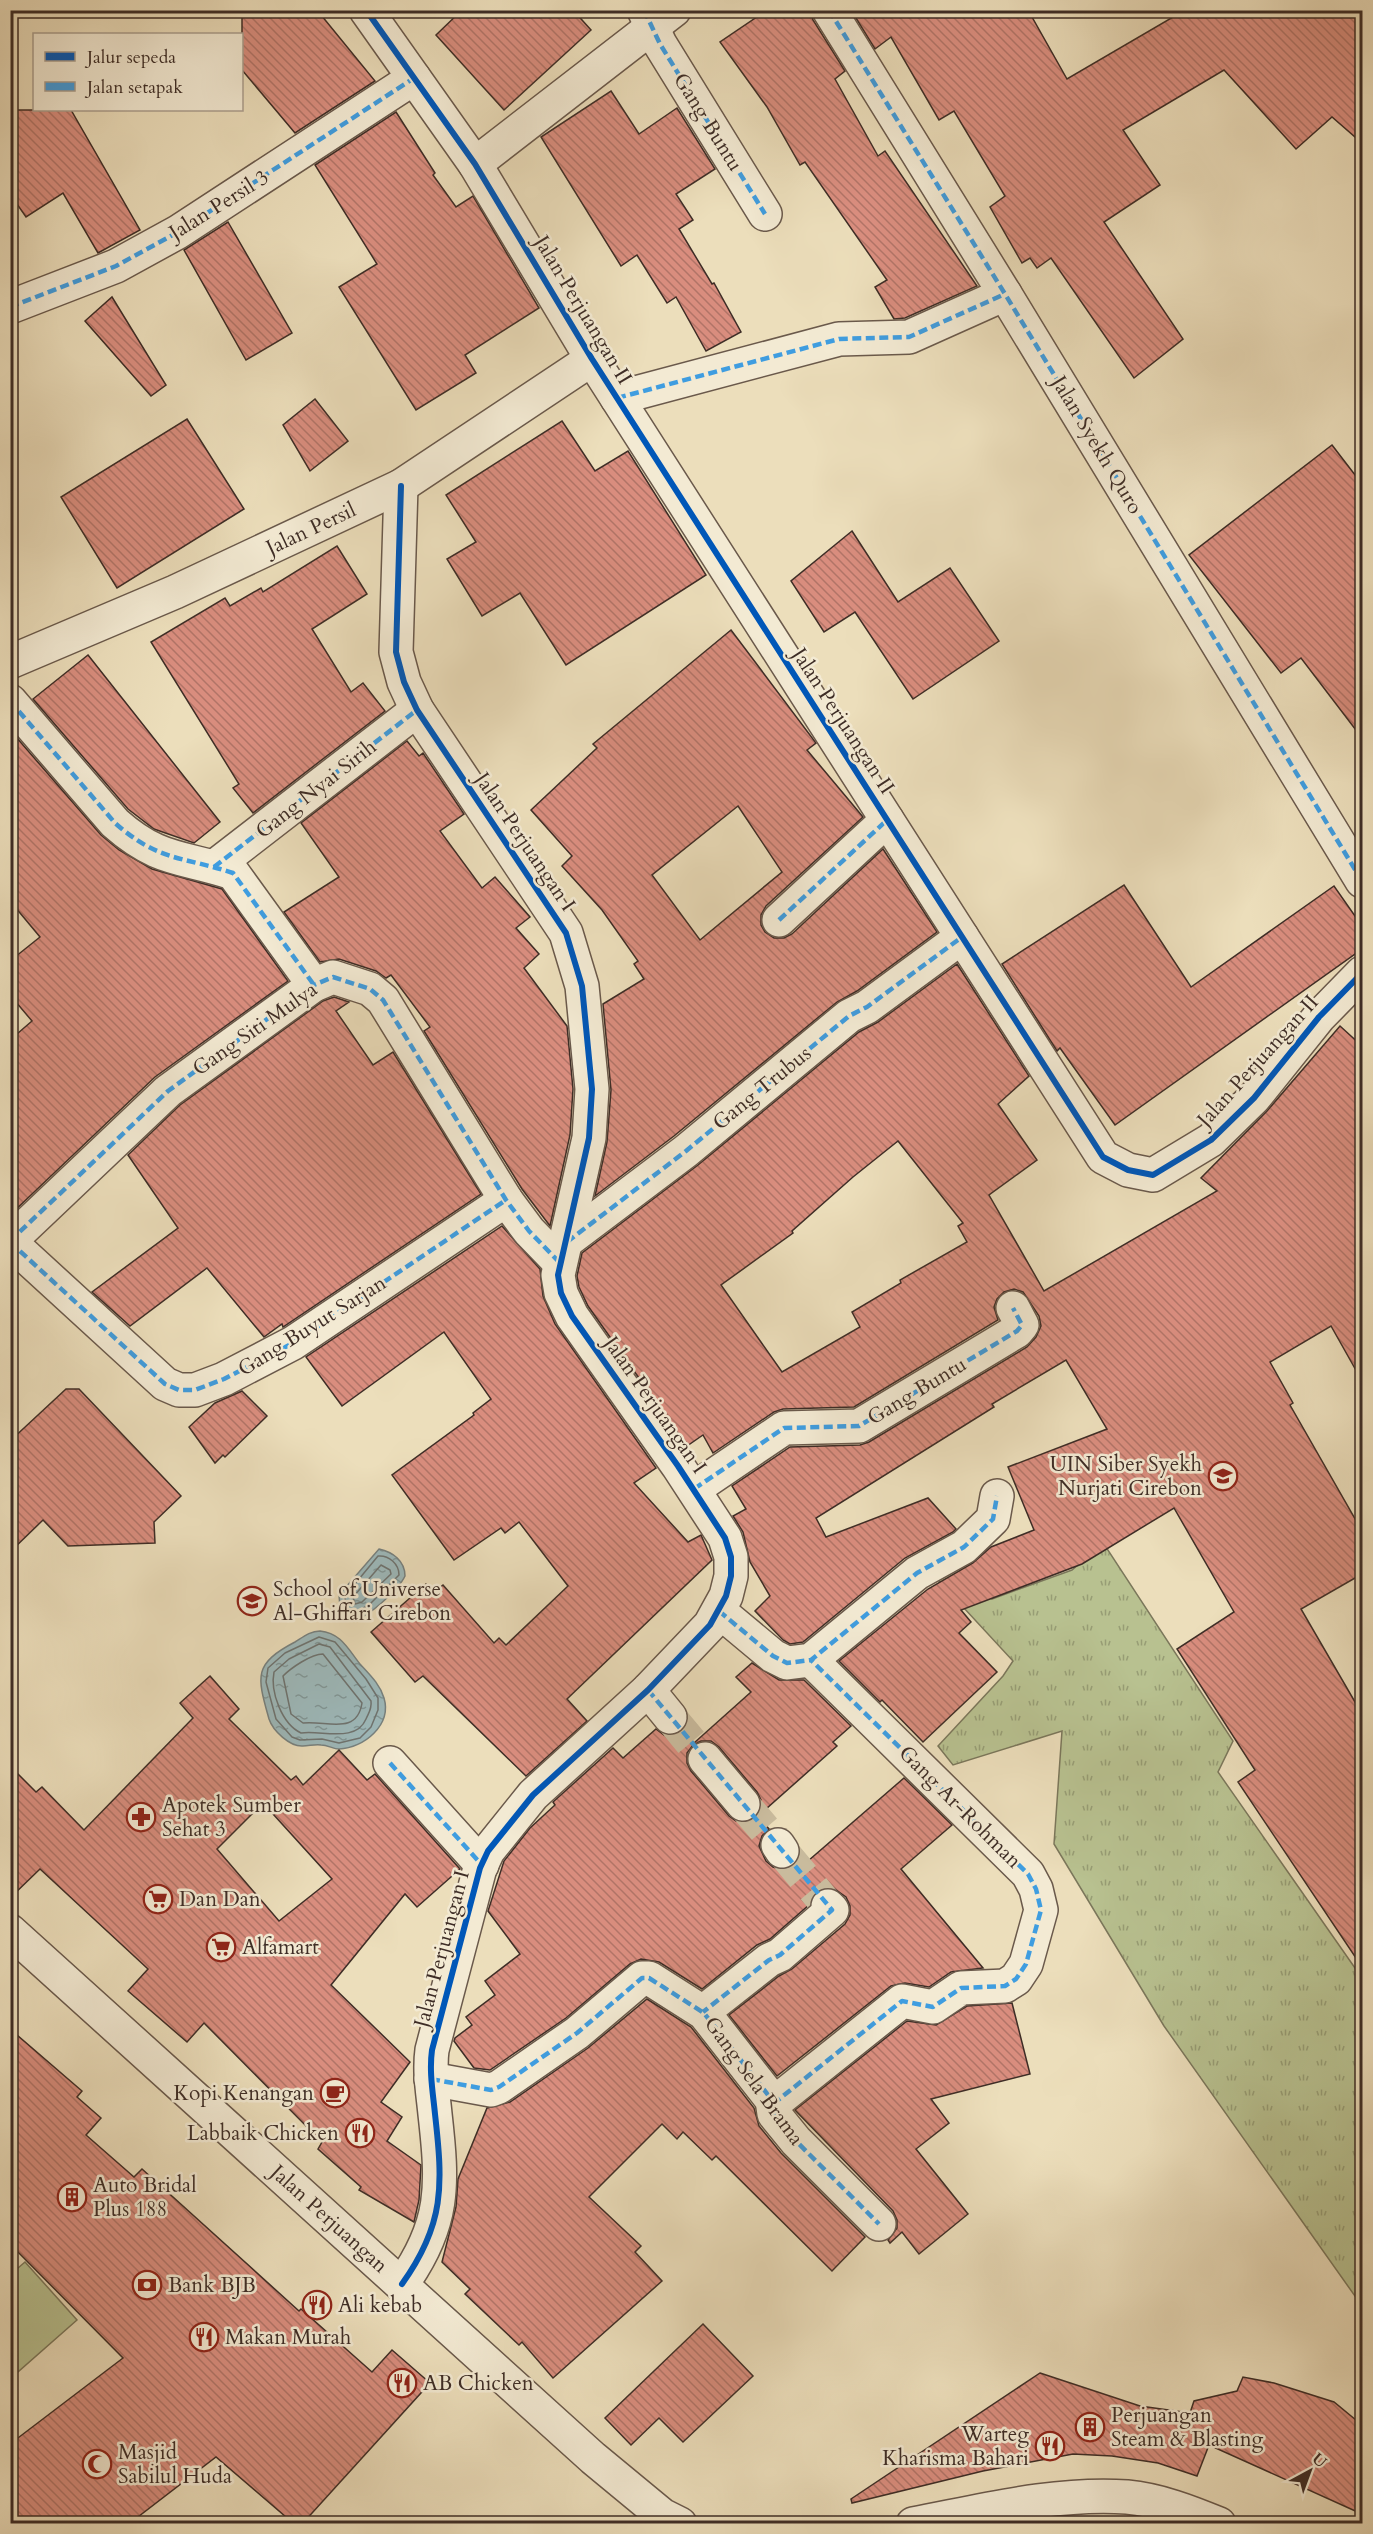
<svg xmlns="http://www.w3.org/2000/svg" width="1373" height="2534" viewBox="0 0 1373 2534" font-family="Cardo,serif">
<defs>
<pattern id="grass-tufts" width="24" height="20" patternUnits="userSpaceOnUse" patternTransform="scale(1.5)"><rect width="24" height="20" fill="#b8c190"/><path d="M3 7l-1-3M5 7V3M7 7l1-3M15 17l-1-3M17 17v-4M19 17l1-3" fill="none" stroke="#979d75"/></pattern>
<pattern id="water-ripples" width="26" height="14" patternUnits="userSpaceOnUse" patternTransform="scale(1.5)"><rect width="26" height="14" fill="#9db9bb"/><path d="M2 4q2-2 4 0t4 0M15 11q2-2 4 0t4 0" fill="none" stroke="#819798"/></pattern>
<pattern id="building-back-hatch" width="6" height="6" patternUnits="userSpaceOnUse" patternTransform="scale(1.5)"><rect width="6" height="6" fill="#d98d7e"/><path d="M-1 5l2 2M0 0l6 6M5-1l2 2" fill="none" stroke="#b17467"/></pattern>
</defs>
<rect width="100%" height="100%" fill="#ecdebb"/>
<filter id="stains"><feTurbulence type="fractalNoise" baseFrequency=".00333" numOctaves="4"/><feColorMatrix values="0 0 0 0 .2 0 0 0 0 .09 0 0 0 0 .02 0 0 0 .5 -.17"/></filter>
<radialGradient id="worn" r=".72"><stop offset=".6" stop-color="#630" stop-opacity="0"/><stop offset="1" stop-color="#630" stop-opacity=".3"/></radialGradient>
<!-- grass -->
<polygon fill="url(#grass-tufts)" stroke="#7b775b" stroke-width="1.5" points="1083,1512 1233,1741 1218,1772 1362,1978 1362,2306 1164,2026 1054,1844 1062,1731 953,1765 938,1746 1003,1676 1013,1661 939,1581 940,1572 974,1556 992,1599 1072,1570 1079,1564"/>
<!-- pitch -->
<polygon fill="#b8c190" stroke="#7b775b" stroke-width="1.5" points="25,2262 77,2320 11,2378 11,2274"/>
<!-- water -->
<g fill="url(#water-ripples)" stroke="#77817f" stroke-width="1.5">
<path d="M379 1549C393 1552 405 1561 405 1576 399 1589 367 1619 353 1620L340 1607 339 1595Z"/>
<path d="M320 1631C341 1633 348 1649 360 1664 369 1674 380 1684 384 1698 392 1725 364 1748 339 1749 333 1749 328 1745 321 1745 315 1744 309 1746 303 1746 290 1747 273 1731 269 1719 257 1676 253 1664 295 1642 303 1637 310 1631 320 1631Z"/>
</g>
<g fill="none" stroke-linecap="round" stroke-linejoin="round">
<!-- shore -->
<g stroke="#6e7370" stroke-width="1.5">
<path d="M378 1556C389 1555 399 1564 399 1575L370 1604 354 1614 345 1604V1596Z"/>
<polygon points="381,1565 390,1570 391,1574 362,1602 355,1604 353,1597"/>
<polygon points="319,1637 335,1642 366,1679 378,1698 378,1710 371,1727 360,1738 339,1743 322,1739 300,1740 292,1737 276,1719 266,1682 268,1668 285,1653"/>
<path d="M319 1644 330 1647 371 1701C372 1709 369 1712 366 1719 356 1743 322 1730 301 1733 282 1724 270 1692 274 1672L289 1659Z"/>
<path d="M323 1654 362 1703C357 1736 326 1720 303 1723L291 1714 283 1676C291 1668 311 1654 323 1654Z"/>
</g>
</g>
<!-- building -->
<g fill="url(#building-back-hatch)" stroke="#3e2d26" stroke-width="1.5" fill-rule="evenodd">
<polygon points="242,10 317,10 375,81 295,133 242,70"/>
<polygon points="462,10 573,10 591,30 504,110 436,35"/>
<polygon points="767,10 810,10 813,20 845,71 835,79 878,156 885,151 977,286 905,318 894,319 875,287 887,280 805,162 800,165 767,107 720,42"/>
<polygon points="851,10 1028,10 1067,79 1185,10 1362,10 1362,143 1332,117 1296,149 1224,70 1123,130 1160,185 1104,222 1183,339 1134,378 1051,258 1037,268 1030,258 1022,263 990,207 1005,196 954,111 939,120 891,37 875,49"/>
<polygon points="611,91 639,134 677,108 715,169 676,194 693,220 679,229 712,284 714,283 741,332 706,351 676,297 667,303 637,255 621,266 541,137"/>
<polygon points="10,110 71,110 140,230 98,253 63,193 26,217 10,194"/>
<polygon points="396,112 435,173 433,175 456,207 473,196 539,308 465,355 476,373 416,410 339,287 377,264 315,165"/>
<polygon points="228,222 292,333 246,360 184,250"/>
<polygon points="112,297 166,385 151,396 85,321"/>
<polygon points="315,399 348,441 310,471 283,425"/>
<polygon points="187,419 244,509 117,588 61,497"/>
<polygon points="562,421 595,471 628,451 706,575 566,665 520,593 482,616 447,559 476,542 446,495"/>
<polygon points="1332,445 1362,484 1362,738 1301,658 1281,673 1189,555"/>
<polygon points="852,531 898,602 950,568 999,641 913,699 855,612 824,632 791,581"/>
<polygon points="337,546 367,594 312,629 351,692 363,683 385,711 253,813 233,788 239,784 151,642 225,598 230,606 261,588 263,592"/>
<path d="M731 630 816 743 807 750 863 817 766 906 761 915V925L765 932 774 938H784L792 934 883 849 937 932 857 991 837 1002 674 1136 595 1196 607 1142 611 1090 603 1004 644 979 634 964 638 961 602 910 562 866 572 856 531 810 597 748 593 744ZM738 806 782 872 700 940 652 875Z"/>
<polygon points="88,655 220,822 194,843 154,829 128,809 33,699"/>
<polygon points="10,730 101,835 119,850 152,869 222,889 288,981 155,1077 10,1215 10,1040 32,1021 10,995 10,961 40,937 10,901"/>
<polygon points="407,741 419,756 423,753 464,814 440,831 482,888 495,877 530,917 516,928 539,954 524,968 567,1026 573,1089 570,1135 550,1226 522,1189 424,1031 430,1027 391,975 386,978 376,971 339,959 320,962 284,912 339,877 301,823"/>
<polygon points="1124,885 1191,987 1334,886 1362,926 1362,949 1115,1125 1060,1048 1057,1051 1002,964"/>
<path d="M957 964 1029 1076 998 1104 1037 1160 989 1195 1044 1291 1217 1191 1201 1178 1267 1111 1340 1026 1362 1046V1381L1331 1326 1270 1362 1293 1403 1290 1405 1362 1531V1574L1301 1609 1362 1714V1967L1238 1782 1255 1770 1177 1649 1234 1612 1174 1508 1082 1564 961 1610 971 1622 959 1633 997 1672 923 1742 882 1700 880 1702 839 1661 928 1589 973 1563 991 1547 1034 1530 1008 1467 1107 1429 1066 1360 992 1404 994 1407 816 1518 826 1537 928 1498 956 1529 953 1532 905 1558 803 1642 790 1644 783 1640 755 1611 770 1596 750 1562 743 1532 733 1516 746 1509 732 1486 790 1447 860 1445 869 1442 1027 1347 1036 1337 1041 1326 1039 1316 1023 1292 1014 1289 1004 1292 997 1299 994 1307 998 1320 854 1407 783 1409 774 1412 713 1453 703 1435 687 1446 588 1306 579 1287 577 1276 582 1253 698 1165 859 1032 878 1022ZM898 1141 963 1223 958 1226 967 1242 900 1280 901 1283 852 1312 860 1327 782 1372 721 1285 793 1233 792 1231 853 1177Z"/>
<polygon points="334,997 349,1002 336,1011 373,1065 393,1052 481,1194 283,1327 282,1324 264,1337 207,1268 130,1326 92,1292 178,1228 128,1155 180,1105 323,1001"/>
<polygon points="502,1226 540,1269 543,1296 555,1324 656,1468 634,1483 688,1542 701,1535 712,1560 567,1699 587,1721 526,1776 423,1676 415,1682 371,1632 426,1584 434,1592 443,1585 494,1643 499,1638 506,1645 568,1586 519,1522 505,1533 501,1528 454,1560 392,1475 474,1415 473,1413 491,1399 444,1332 342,1406 306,1357"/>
<polygon points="66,1389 79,1389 181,1496 154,1522 155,1543 68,1546 43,1520 10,1552 10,1441"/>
<polygon points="242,1391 267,1416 225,1457 223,1455 215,1463 189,1427 215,1403"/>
<path d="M752 1663 779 1680H804L851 1726 833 1742 837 1746 758 1816 769 1829 762 1836 759 1846 766 1861 773 1867 783 1870 796 1862 801 1867 904 1778 952 1825 901 1869 983 1968 951 1972 929 1987 905 1983 891 1986 777 2076 729 2015 779 1976 792 1969 845 1924 850 1915V1906L846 1897 833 1888H824L815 1892 810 1904 770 1939 757 1945 702 1989 659 1962 641 1959 630 1964 566 2018 490 2070 474 2068 454 2041 455 2038 472 2025 466 2017 495 1995 485 1981 520 1954 488 1911 504 1861 530 1828 555 1805 553 1802 613 1748 623 1758 656 1729 664 1735 672 1736 683 1730 694 1743 751 1692 736 1677ZM701 1741H711L719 1747 757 1792 761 1800V1810L755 1819 746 1822 736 1821 729 1816 691 1771 687 1763V1753L693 1745Z"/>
<path d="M210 1676 239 1709 229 1719 291 1780 296 1776 303 1785 339 1750 367 1780 375 1774 460 1869 417 1907 405 1894 331 1985 410 2062 381 2102 402 2117 387 2141 421 2165 419 2200 414 2222 359 2190 361 2187 318 2149 322 2142 204 2023 187 2042 128 1991 148 1969 40 1869 10 1898V1766L36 1792 42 1787 84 1830 193 1718 180 1703ZM263 1803 332 1879 279 1921 217 1849Z"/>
<polygon points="647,1999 691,2027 754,2108 759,2126 781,2153 865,2237 832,2271 716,2156 712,2160 683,2132 677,2139 662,2124 589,2197 641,2246 635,2252 662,2281 553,2378 522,2342 519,2345 465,2294 470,2289 442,2262 456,2207 458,2179 487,2108 510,2102 588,2048"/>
<polygon points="1012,2003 1030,2074 931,2099 949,2123 916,2149 968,2214 919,2254 902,2232 890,2243 888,2240 897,2228 897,2220 893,2211 795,2110 907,2021 936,2025 967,2006"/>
<polygon points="10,2029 82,2091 77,2097 101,2118 86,2135 134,2177 142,2169 299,2311 301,2309 372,2372 392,2350 430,2383 303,2523 293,2523 216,2457 130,2523 10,2523 10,2444 123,2358 10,2244"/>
<polygon points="703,2324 753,2376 683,2442 659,2418 631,2445 605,2418"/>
<polygon points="1040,2373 1140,2406 1190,2413 1194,2401 1237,2391 1243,2377 1274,2383 1334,2402 1362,2425 1362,2514 1209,2445 1197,2476 1158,2463 1112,2456 1073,2454 983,2471 852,2503 851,2499"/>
</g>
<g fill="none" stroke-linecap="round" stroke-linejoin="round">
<!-- minor-tunnel -->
<g stroke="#c9bb9d" stroke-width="33" stroke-dasharray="33 16" stroke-linecap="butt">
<polyline points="670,1717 705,1759"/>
<polyline points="743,1804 778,1845"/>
<polyline points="782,1851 828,1906"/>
</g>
<!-- minor casing -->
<g stroke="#6a594b" stroke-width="36">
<g id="minor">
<polyline points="366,10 475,164 592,359 1103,1157 1128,1170 1153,1175 1211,1140 1254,1098 1319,1017 1362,973"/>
<polyline points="644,10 660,44 765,214"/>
<polyline points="829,10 1005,294 1362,881"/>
<polyline points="475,164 674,10"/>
<polyline points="10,307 116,266 178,232 414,78"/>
<polyline points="617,398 839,339 909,337 1005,294"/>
<path d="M401 486 396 652 404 682 417 710 566 933 582 986 592 1089 589 1138 558 1275 561 1293 572 1316 678 1466 725 1538 731 1557V1576L726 1596 710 1625 648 1690 533 1795 488 1851 480 1868 432 2050C429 2072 433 2093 435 2114 443 2185 445 2224 402 2284"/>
<polyline points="10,662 175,592 401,486 592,359"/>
<path d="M10 701 115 823C159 862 182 856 233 873L314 985"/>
<polyline points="214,867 417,710"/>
<polyline points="779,920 887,820"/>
<polyline points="10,1241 168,1091 314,985 333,977 370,989 383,1000 506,1200 529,1231 560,1263"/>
<polyline points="10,1242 165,1384 179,1390 195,1390 224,1379 293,1343 506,1200"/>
<polyline points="564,1243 686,1151 849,1016 867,1007 962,937"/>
<polyline points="694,1489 784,1428 859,1426 1017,1331 1022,1325 1013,1308"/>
<polyline points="719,1611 773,1656 787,1663 811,1660 917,1573 964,1547 993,1519 997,1496"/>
<polyline points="648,1690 670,1717"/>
<polyline points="705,1759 743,1804"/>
<polyline points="390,1763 482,1865"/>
<polyline points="778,1845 782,1851"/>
<polyline points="10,1931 593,2458 662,2515 680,2524"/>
<polyline points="703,2012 769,1960 780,1955 832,1910 828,1906"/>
<polyline points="431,2079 491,2090 499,2087 577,2033 642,1978 649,1978 704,2013 772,2100 774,2114 796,2141 879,2224"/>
<polyline points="773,2104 902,2001 933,2007 961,1988 1005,1986 1016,1979 1026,1964 1041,1910 1036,1889 1028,1874 811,1660"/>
<path d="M913 2524C982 2511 1056 2492 1127 2497 1159 2500 1190 2512 1219 2524"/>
</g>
</g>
<!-- minor -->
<use href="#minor" stroke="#f3ead3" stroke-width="33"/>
<!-- quiet -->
<g stroke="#3f9de0" stroke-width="4.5" stroke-dasharray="9 4.5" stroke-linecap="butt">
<polyline points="644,10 660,44 765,214"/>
<polyline points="829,10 1005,294 1362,881"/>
<polyline points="10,307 116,266 178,232 414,78"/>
<polyline points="617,398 839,339 909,337 1005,294"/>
<path d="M10 701 115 823C159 862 182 856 233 873L314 985"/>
<polyline points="214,867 417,710"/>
<polyline points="779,920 887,820"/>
<polyline points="10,1241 168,1091 314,985 333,977 370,989 383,1000 506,1200 529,1231 560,1263"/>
<polyline points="10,1242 165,1384 179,1390 195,1390 224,1379 293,1343 506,1200"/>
<polyline points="567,1242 686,1151 849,1016 867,1007 962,937"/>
<polyline points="694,1489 784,1428 859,1426 1017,1331 1022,1325 1013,1308"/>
<polyline points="719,1611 773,1656 787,1663 811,1660 917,1573 964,1547 993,1519 997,1496"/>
<polyline points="648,1690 832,1910 780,1955 769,1960 703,2012"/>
<polyline points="390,1763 482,1865"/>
<polyline points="431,2079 491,2090 499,2087 577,2033 642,1978 649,1978 704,2013 772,2100 774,2114 796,2141 879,2224"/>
<polyline points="773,2104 902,2001 933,2007 961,1988 1005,1986 1016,1979 1026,1964 1041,1910 1036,1889 1028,1874 811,1660"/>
</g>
<!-- cycleway casing -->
<g stroke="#f3ead3" stroke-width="10">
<g id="cycleway">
<polyline points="366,10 475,164 592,359 1103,1157 1128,1170 1153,1175 1211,1140 1254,1098 1319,1017 1362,973"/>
<path d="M401 486 396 652 404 682 417 710 566 933 582 986 592 1089 589 1138 558 1275 561 1293 572 1316 678 1466 725 1538 731 1557V1576L726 1596 710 1625 648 1690 533 1795 488 1851 480 1868 432 2050C429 2072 433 2093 435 2114 443 2185 445 2224 402 2284"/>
</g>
</g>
<!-- cycleway -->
<use href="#cycleway" stroke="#0057b8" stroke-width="6"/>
</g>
<!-- icons -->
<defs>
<g id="university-ring" transform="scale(1.5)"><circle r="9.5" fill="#f3ead3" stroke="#8f2418" stroke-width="1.5"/><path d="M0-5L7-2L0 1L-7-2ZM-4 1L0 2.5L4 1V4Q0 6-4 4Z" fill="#8f2418"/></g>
<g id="school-ring" transform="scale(1.5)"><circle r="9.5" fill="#f3ead3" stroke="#8f2418" stroke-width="1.5"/><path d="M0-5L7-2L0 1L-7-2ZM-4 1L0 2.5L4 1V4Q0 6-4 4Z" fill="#8f2418"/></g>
<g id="pharmacy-ring" transform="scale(1.5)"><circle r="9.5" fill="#f3ead3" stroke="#8f2418" stroke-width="1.5"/><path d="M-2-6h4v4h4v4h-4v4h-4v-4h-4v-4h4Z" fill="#8f2418"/></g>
<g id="supermarket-ring" transform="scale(1.5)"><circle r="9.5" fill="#f3ead3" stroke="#8f2418" stroke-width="1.5"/><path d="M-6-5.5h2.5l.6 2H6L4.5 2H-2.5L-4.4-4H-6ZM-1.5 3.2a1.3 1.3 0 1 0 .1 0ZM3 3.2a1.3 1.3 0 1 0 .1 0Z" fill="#8f2418"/></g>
<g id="cafe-ring" transform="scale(1.5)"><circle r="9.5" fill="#f3ead3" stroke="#8f2418" stroke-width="1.5"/><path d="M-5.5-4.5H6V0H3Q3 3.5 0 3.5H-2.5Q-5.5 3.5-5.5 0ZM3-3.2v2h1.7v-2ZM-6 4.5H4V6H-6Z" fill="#8f2418"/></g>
<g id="restaurant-ring" transform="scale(1.5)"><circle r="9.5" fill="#f3ead3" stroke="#8f2418" stroke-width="1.5"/><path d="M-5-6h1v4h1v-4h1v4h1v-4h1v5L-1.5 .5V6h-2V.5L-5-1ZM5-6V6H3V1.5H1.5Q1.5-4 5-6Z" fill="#8f2418"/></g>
<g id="building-ring" transform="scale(1.5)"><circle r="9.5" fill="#f3ead3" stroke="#8f2418" stroke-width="1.5"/><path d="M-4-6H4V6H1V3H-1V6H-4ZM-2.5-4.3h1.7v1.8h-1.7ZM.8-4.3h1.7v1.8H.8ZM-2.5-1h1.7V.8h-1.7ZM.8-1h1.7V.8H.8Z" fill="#8f2418"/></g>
<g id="bank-ring" transform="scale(1.5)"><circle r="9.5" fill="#f3ead3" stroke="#8f2418" stroke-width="1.5"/><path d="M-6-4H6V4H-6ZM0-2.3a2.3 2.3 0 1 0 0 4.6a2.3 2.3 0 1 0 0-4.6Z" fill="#8f2418"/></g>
<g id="mosque-ring" transform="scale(1.5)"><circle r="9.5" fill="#f3ead3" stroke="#8f2418" stroke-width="1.5"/><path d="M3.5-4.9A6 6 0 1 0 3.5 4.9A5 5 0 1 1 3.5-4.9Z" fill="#8f2418"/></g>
</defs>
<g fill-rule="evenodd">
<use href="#university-ring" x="1223" y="1476"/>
<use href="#school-ring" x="252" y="1601"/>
<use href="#pharmacy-ring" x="141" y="1817"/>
<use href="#supermarket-ring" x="158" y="1899"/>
<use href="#supermarket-ring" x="221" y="1947"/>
<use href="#cafe-ring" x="335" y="2093"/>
<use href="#restaurant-ring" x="360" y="2133"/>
<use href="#building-ring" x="72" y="2197"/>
<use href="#bank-ring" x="147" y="2285"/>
<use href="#restaurant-ring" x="317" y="2305"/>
<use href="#restaurant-ring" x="204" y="2337"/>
<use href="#restaurant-ring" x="402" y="2383"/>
<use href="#building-ring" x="1090" y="2427"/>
<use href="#restaurant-ring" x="1050" y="2446"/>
<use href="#mosque-ring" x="97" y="2464"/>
</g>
<g text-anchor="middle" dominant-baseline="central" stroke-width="5" stroke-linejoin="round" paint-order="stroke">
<!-- street labels -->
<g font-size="21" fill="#3e2d26" stroke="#f3ead3">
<text transform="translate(708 122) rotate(58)">Gang Buntu</text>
<text transform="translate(219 205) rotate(-32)">Jalan Persil 3</text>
<text transform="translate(583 310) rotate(59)">Jalan Perjuangan II</text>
<text transform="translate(1097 445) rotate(59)">Jalan Syekh Quro</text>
<text transform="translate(311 529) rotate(-25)">Jalan Persil</text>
<text transform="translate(843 721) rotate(57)">Jalan Perjuangan II</text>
<text transform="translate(316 789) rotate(-38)">Gang Nyai Sirih</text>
<text transform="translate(525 842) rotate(56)">Jalan Perjuangan I</text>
<text transform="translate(255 1029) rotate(-35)">Gang Siti Mulya</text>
<text transform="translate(1258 1061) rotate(-48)">Jalan Perjuangan II</text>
<text transform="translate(762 1088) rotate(-39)">Gang Trubus</text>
<text transform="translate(312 1326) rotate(-32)">Gang Buyut Sarjan</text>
<text transform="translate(917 1391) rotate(-31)">Gang Buntu</text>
<text transform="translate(655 1405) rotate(55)">Jalan Perjuangan I</text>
<text transform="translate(960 1807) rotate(45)">Gang Ar-Rohman</text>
<text transform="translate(442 1949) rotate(-75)">Jalan Perjuangan I</text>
<text transform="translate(754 2081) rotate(54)">Gang Sela Brama</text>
<text transform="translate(329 2219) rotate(42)">Jalan Perjuangan</text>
</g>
<!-- poi labels -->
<g font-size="21" fill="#3e2d26" stroke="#f3ead3" text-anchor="start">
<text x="1202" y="1464" text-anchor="end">UIN Siber Syekh<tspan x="1202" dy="24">Nurjati Cirebon</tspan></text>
<text x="273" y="1589">School of Universe<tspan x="273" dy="24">Al-Ghiffari Cirebon</tspan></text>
<text x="162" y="1805">Apotek Sumber<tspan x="162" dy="24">Sehat 3</tspan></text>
<text x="179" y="1899">Dan Dan</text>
<text x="242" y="1947">Alfamart</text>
<text x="314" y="2093" text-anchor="end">Kopi Kenangan</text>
<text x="339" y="2133" text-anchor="end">Labbaik Chicken</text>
<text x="93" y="2185">Auto Bridal<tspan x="93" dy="24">Plus 188</tspan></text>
<text x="168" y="2285">Bank BJB</text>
<text x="338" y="2305">Ali kebab</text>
<text x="225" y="2337">Makan Murah</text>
<text x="423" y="2383">AB Chicken</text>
<text x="1111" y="2415">Perjuangan<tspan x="1111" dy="24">Steam &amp; Blasting</tspan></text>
<text x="1029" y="2434" text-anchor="end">Warteg<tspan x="1029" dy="24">Kharisma Bahari</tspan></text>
<text x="118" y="2452">Masjid<tspan x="118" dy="24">Sabilul Huda</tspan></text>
</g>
</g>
<!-- margin -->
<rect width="1373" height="2534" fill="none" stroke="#ecdebb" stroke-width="36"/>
<rect x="12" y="12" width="1349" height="2510" fill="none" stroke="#3e2d26" stroke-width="3"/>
<rect x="18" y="18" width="1337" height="2498" fill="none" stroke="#3e2d26" stroke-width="1.5"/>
<!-- legend -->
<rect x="33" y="33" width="210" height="78" fill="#f3ead3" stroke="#ab9e8e" stroke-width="1.5"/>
<rect x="45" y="52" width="30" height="9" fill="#0057b8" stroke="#ab9e8e" stroke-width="1.5"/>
<text x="87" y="63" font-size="18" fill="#3e2d26">Jalur sepeda</text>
<rect x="45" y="82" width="30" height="9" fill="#3f9de0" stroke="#ab9e8e" stroke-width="1.5"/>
<text x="87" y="93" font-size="18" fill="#3e2d26">Jalan setapak</text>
<!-- north arrow -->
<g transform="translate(1310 2471) rotate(41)" stroke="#f3ead3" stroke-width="4.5" paint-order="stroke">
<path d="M0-4.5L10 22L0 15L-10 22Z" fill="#3e2d26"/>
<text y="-9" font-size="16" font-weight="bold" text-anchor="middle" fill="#3e2d26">U</text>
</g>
<rect width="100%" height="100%" filter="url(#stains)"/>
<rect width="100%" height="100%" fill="url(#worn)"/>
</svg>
